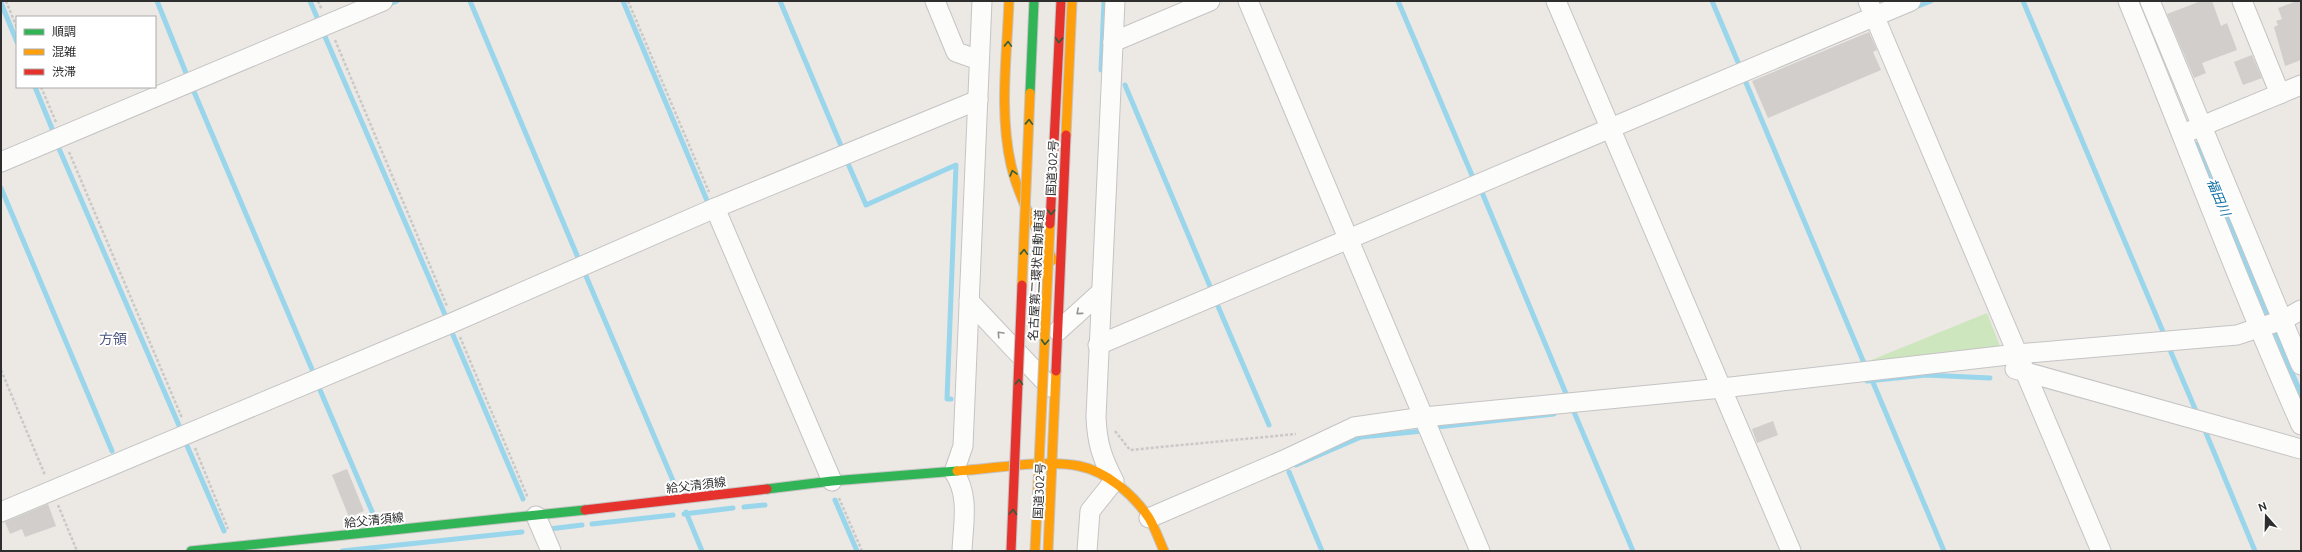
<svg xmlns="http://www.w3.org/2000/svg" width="2302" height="552" viewBox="0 0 2302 552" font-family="Ubuntu,'Noto Sans JP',sans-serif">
<rect width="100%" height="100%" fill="#ece8e4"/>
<!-- green -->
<polygon fill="#cee6be" points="1987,313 2002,351 1869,361"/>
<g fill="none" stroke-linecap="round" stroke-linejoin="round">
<!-- stream -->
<g stroke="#99d6ec" stroke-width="5">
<polyline points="157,1 188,78"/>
<polyline points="310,1 319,22"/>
<polyline points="470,1 579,260"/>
<polyline points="623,1 708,203"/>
<polyline points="780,1 842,148"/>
<polyline points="1398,1 1474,180"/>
<polyline points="1712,1 1740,67"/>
<polyline points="2023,1 2164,334"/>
<polyline points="1,3 17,42"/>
<polyline points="387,5 397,1"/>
<polyline points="1913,8 1931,1"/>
<polyline points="321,33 323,32 446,317"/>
<polyline points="1101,70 1104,1"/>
<polyline points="1744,78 1864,363"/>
<polyline points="1125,85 1212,291"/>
<polyline points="35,87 53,131"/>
<polyline points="192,87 314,374"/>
<polyline points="57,144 181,430"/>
<polyline points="2196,144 2301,394"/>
<polyline points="846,159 866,205 956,165 947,399 951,399"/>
<polyline points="1,188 112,451"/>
<polyline points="1481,190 1567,396"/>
<polyline points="583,269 674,483"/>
<polyline points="1217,304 1269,425"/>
<polyline points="450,328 523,499"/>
<polyline points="2170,350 2196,411"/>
<polyline points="1872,380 1944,551"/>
<polyline points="1867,381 1926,375 1990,378"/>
<polyline points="317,383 374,516"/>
<polyline points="1574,412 1633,551"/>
<polyline points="1437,427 1554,414"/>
<polyline points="2206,433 2255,551"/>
<polyline points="185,441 224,531"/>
<polyline points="1296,465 1361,437 1423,431 1424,433"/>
<polyline points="1289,472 1322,551"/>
<polyline points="835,500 857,551"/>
<polyline points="744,507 765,505"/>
<polyline points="686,512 702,551"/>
<polyline points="684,514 733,508"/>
<polyline points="592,524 673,515"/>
<polyline points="549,529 582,525"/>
<polyline points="342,551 522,532"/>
</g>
</g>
<!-- building -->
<g fill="#d1cecb">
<polygon points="2201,1 2212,1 2221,26 2227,23 2237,50 2202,63 2206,73 2194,78 2167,14"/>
<polygon points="2297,1 2301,1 2301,60 2285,66 2274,27 2278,25 2276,21 2282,19 2278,8"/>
<polygon points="1869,32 1877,50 1873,52 1881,70 1768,118 1752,81"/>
<polygon points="2252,55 2262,78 2243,85 2234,62"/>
<polygon points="1773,421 1778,435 1757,443 1752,429"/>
<polygon points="347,469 364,511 349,517 332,475"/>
<polygon points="48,504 56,526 25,537 22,529 10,534 5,522"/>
</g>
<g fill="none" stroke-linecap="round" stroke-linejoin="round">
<!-- street casing -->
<g stroke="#c5c4c5" stroke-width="21">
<g id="street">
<polyline points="935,1 956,52 979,60"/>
<polyline points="1248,1 1480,551"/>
<polyline points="1556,1 1791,551"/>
<polyline points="1868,1 2101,551"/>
<path d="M2128 1C2186 142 2239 286 2301 425"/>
<polyline points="2150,1 2301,365"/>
<polyline points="2242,1 2280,94"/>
<polyline points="1113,42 1210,1"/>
<polyline points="2190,131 2301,85"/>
<polyline points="1,162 383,1"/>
<polyline points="715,208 832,481"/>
<polyline points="969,301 1050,387"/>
<polyline points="1058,331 1100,293"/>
<polyline points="1098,345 1911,1"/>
<polyline points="2015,369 2301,449"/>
<polyline points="1,512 454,322 715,208 978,100"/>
<polyline points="536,516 551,551"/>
<polyline points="1149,518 1284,460 1354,427 1424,417 1722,388 2017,354 2237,335 2283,320 2301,310"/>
<path d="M962 551C963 524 970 496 954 472L963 446 982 1"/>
<path d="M1087 551 1090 511 1114 481C1102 458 1097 443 1096 417L1115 1"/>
</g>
</g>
<!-- fast casing -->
<g stroke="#c5c4c5" stroke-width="11">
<g id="fast">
<polyline points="767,489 832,481 957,471"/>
<polyline points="191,551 585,510"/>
</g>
</g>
<!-- slow casing -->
<g stroke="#c5c4c5" stroke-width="11">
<g id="slow">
<path d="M1009 1C1007 55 999 112 1011 165 1019 199 1037 230 1053 260"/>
<polyline points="1066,135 1072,1"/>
<path d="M957 471C993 469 1043 459 1079 466 1106 471 1134 495 1149 518 1155 528 1159 540 1164 551"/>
<polyline points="1048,551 1056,371"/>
</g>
</g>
<!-- jam casing -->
<g stroke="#c5c4c5" stroke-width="11">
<g id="jam">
<polyline points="1056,371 1066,135"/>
<polyline points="585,510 767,489"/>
</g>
</g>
<!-- path -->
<g stroke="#c9c9c8" stroke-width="2.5" stroke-dasharray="3 2" stroke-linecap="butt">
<polyline points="6,1 17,28"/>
<polyline points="318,1 322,10"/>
<polyline points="628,1 709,192"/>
<polyline points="335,40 447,306"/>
<polyline points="41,87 56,122"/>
<polyline points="69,152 182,418"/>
<polyline points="460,337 528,498"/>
<polyline points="1,370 45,475"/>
<polyline points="1115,431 1130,450 1296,434"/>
<polyline points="195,448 228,529"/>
<polyline points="839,498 862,551"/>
<polyline points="58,505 77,551"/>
</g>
<!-- street -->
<use href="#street" stroke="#fcfcfb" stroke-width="19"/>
<!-- fast -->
<use href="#fast" stroke="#30b455" stroke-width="9"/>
<!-- slow -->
<use href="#slow" stroke="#ff9f0a" stroke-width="9"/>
<!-- jam -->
<use href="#jam" stroke="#e5322d" stroke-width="9"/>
<!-- fast-bridge casing -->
<g stroke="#c6c5c4" stroke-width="11" stroke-linecap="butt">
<polyline id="fast-bridge" points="1030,93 1034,1"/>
</g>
<!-- slow-bridge casing -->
<g stroke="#c6c5c4" stroke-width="11" stroke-linecap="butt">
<g id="slow-bridge">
<polyline points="1022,285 1030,93"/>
<polyline points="1035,551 1050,224"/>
</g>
</g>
<!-- jam-bridge casing -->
<g stroke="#c6c5c4" stroke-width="11" stroke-linecap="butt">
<g id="jam-bridge">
<polyline points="1050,224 1061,1"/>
<polyline points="1011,551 1022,285"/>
</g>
</g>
<!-- fast-bridge -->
<use href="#fast-bridge" stroke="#30b455" stroke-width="9"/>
<!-- slow-bridge -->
<use href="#slow-bridge" stroke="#ff9f0a" stroke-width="9"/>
<!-- jam-bridge -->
<use href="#jam-bridge" stroke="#e5322d" stroke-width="9"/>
</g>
<!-- one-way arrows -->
<defs><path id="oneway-chevron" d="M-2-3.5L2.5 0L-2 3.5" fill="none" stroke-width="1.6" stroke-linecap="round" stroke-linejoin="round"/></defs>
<g stroke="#2f5d3c">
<use href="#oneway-chevron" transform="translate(1059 40) rotate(92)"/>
<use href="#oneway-chevron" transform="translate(1008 44) rotate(-88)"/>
<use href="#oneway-chevron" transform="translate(1029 122) rotate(-88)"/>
<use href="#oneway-chevron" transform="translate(1013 173) rotate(-106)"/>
<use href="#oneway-chevron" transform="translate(1051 212) rotate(93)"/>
<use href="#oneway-chevron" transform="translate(1024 252) rotate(-88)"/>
<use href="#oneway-chevron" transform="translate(1045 342) rotate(93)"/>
<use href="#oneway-chevron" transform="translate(1019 382) rotate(-88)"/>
<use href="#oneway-chevron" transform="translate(1013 512) rotate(-87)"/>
</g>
<g stroke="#959594">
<use href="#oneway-chevron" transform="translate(1079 312) rotate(139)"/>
<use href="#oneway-chevron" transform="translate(1000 334) rotate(-133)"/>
</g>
<g text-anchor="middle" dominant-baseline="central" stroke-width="4" stroke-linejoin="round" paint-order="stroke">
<!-- street labels -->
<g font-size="12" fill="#2e2e2e" stroke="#fff">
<text transform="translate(1052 168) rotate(-87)">国道302号</text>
<text transform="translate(1036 275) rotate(-87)">名古屋第二環状自動車道</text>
<text transform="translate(696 485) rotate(-7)">給父清須線</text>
<text transform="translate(1039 491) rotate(-87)">国道302号</text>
<text transform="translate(374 520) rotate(-6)">給父清須線</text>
</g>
<!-- water labels -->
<g font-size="13" font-style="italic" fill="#0d6fa3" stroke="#fff">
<text transform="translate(2219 197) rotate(67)">福田川</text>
</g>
<!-- quarter labels -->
<g font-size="14" fill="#4d5680" stroke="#fff">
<text x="113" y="339">方領</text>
</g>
</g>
<!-- border -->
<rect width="2302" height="552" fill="none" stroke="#2e2e2e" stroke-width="4"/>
<!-- legend -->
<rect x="16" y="16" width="140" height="72" fill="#ffffff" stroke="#ababab"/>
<rect x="24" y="29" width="20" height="6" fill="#30b455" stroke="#ababab"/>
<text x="52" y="36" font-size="12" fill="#2e2e2e">順調</text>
<rect x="24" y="49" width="20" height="6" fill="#ff9f0a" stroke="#ababab"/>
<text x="52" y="56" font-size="12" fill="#2e2e2e">混雑</text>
<rect x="24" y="69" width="20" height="6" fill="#e5322d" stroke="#ababab"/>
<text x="52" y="76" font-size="12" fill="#2e2e2e">渋滞</text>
<!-- north arrow -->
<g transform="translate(2266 516) rotate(340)" stroke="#ffffff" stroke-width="3" paint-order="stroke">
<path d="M0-3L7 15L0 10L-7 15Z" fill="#2e2e2e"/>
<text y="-6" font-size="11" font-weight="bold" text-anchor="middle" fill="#2e2e2e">N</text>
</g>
</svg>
